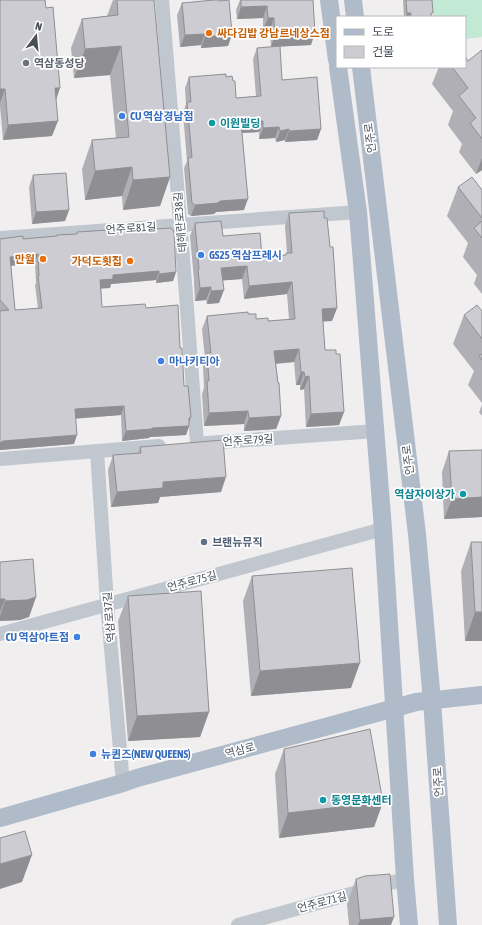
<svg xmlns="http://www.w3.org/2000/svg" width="482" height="925" viewBox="0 0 482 925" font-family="'Asap Condensed','Noto Sans KR',sans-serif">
<rect width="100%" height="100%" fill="#f0eeee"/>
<!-- green -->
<polygon fill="#c1e9d4" points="432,0 482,0 482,37 465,39 465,17 433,17"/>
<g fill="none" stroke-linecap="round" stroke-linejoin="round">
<!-- minor -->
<g stroke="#c0c7ce" stroke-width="14">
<polyline points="162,0 186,295 197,443"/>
<polyline points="0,238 358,212"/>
<polyline points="206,443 376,431"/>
<polyline points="97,451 107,604 123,783"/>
<polyline points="0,459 159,446"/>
<polyline points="0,634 383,529"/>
<polyline points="238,925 405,879"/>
</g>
<!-- major -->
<g stroke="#b0bbc9" stroke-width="18">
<polyline points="329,0 337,60"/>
<polyline points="353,0 355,17"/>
<polyline points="338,67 358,212 383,529 405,879 409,925"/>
<polyline points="361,67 417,534 432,701 448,925"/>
<polyline points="0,818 123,783 137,778 395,708 416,702 482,695"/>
</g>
</g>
<!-- wall -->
<g fill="#afafb5" fill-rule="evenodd">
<polygon points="0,0 56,100 52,136 3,140 0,106"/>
<polygon points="113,0 154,0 170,177 160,206 123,210 122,196 85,200 82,169 92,140 116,138 110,75 74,78 71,48 82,19 107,16"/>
<polygon points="240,0 313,0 311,45 271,47 270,30 263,30 263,18 237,19 236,10"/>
<polygon points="403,0 432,0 431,17 404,17"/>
<polygon points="182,3 232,34 228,46 201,48 201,45 180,47 177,15"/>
<polygon points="257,48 321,129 317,140 285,142 285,140 276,142 275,138 259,139 259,132 242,133 244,210 216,212 214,214 191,216 188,214 184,168 187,161 183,113 186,104 185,88 189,77 226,77 233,81 236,98 256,96 253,59"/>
<polygon points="482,50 482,170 476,174 459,152 462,144 448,125 453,111 432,84 439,67 465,67 468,61"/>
<polygon points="33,175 69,210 65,221 32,224 29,187"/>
<polygon points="458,187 482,190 482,294 474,284 477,275 463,257 468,243 447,216"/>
<polygon points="289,213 324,218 330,247 337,308 332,321 323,321 325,350 344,412 339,425 306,427 304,389 300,390 300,385 296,385 294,362 276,364 281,416 276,429 244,431 244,424 204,426 202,394 204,388 203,366 205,359 202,329 207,316 248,314 256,319 268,321 289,319 287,294 244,299 242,279 223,280 219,303 207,304 206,300 195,301 194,282 194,280 190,236 195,223 223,236 262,257 286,255 287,253 285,226"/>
<path d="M77 232H110L176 272 173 281 156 283V280L111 284 110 288H101L102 307 146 308 180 348 184 386 191 417 189 421V426L186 435 150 437 149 438 122 441 121 415 76 418 74 444 0 450V239H23L57 236V235L77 234ZM35 263 36 283 35 285 38 308 15 310 11 266Z"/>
<polygon points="482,311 482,403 468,385 474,371 453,344 464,315"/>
<polygon points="482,405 482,416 479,412"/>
<polygon points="140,447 221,492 160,497 158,503 111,507 108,470 113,455 138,453"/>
<polygon points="482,450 482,517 444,519 442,472 449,451"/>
<polygon points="471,542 482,641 465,641 461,571"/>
<polygon points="0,562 36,597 29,617 20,620 0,621"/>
<polygon points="252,576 351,688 251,696 243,601"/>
<polygon points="128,596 209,712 200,737 128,741 118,621"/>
<polygon points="284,749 383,802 374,827 279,838 275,774"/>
<polygon points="356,879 391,925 349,925 347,904"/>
</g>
<!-- shaded-wall -->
<g fill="#8f8f93">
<polygon points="267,6 263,18 237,19 241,7"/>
<polygon points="407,13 411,13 409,17 406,17"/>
<polygon points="268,18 274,18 270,30 263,30"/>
<polygon points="315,33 311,45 271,47 275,35"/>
<polygon points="205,34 201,45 180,47 185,35"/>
<polygon points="232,34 228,46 201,48 205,37"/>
<polygon points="121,46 110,75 74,78 85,49"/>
<polygon points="55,88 60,88 55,103"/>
<polygon points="0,89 5,89 0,103"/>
<polygon points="58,121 52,136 3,140 8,125"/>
<polygon points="263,121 259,132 237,133 241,122"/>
<polygon points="279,127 275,138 259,139 263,128"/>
<polygon points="289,129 285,140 276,142 280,131"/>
<polygon points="321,129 317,140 285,142 289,131"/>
<polygon points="482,158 482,170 476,174"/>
<polygon points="132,167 122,196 85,200 95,171"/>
<polygon points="170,177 160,206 123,210 133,180"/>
<polygon points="248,199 244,210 216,212 214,214 191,216 195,205 220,201"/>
<polygon points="69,210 65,221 32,224 36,212"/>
<polygon points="38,254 35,263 7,266 10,257"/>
<polygon points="247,266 242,279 217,281 221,268"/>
<polygon points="159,271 156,280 111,284 110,288 96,289 100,280 113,275"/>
<polygon points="176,272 173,281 156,283 159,274"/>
<polygon points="292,282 287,294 244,299 249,286"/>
<polygon points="211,287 206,300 195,301 200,288"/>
<polygon points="224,290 219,303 207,304 211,291"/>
<polygon points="337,308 332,321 317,322 322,309"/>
<polygon points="299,349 294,362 269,364 274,351"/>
<polygon points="301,372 304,372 300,385 296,385"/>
<polygon points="309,376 304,389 300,390 305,377"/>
<polygon points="124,406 121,415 72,419 75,409"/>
<polygon points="248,411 244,424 204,426 209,413"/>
<polygon points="344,412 339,425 306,427 311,414"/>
<polygon points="281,416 276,429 244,431 249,418"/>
<polygon points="191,417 188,426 189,426 186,435 150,437 149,438 122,441 126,431 152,428"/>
<polygon points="77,435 74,444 0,450 0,443 3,441"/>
<polygon points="226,477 221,492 160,497 158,503 111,507 117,492 163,482"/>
<polygon points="482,497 482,517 444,519 452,499"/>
<polygon points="36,597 29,617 20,620 0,621 0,616 5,601"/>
<polygon points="0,599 5,599 0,612"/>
<polygon points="475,612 482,612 482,641 465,641"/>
<polygon points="360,663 351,688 251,696 260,671"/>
<polygon points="209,712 200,737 128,741 137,716"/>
<polygon points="383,802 374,827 279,838 288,813"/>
<polygon points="32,855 22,882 0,889 0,864"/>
<polygon points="394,917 391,925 358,925 360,920"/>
</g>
<!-- building -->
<g fill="#ccccd2" stroke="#8f8f93" fill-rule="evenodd">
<polygon points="0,0 45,0 46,8 53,7 60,88 55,88 58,121 8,125 5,89 0,89"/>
<polygon points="117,0 154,0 170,177 133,180 132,167 95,171 92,140 129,137 121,46 85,49 82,19 118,15"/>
<polygon points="214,0 219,0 219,1 229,0 232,34 205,37 205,34 185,35 182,3"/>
<polygon points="241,0 313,0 315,33 275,35 274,18 268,18 267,6 241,7"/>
<polygon points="406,0 432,0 433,13 431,13 431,17 411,17 411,13 407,13"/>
<polygon points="280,46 282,80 317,77 321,129 289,131 289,129 280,131 279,127 263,128 263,121 241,122 248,199 220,201 218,203 195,205 192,203 188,158 192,157 187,102 191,102 189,77 226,74 226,77 232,76 233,81 235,81 236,98 261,96 257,48"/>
<polygon points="482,50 482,139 470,123 476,118 459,96 468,88 452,67 465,67 465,56 468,61"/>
<polygon points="66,173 69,210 36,212 33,175"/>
<polygon points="472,177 482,190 482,218 458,187"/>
<polygon points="324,211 324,218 327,218 330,247 333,247 337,308 322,309 325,350 336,350 336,354 340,354 344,412 311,414 309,376 305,377 304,372 301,372 299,349 274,351 278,383 279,383 281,416 249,418 248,411 209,413 207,381 209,381 207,353 211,353 207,316 248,312 248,314 256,314 256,319 268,318 268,321 295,319 292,282 249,286 247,266 221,268 224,290 211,291 211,287 200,288 198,270 199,269 195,223 221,221 223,236 260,233 262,257 286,255 286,253 292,253 289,213"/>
<polygon points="482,221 482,238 474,228"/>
<path d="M171 228 174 232 176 272 159 274V271L113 275V279L100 280 102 307 145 304 146 308 178 305 180 348H182L184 386H188L191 417 189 418V426L152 428V429L126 431 124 406 75 409 77 435 3 441 0 443V311L9 310 0 300V239L23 236V239L57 236V235L77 234V232L109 230 110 232ZM38 254 39 276H38L42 308 15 310 10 257Z"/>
<polygon points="477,305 482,311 482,339 464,315"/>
<polygon points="482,354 482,360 479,356"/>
<polygon points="223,440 226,477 163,482 163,488 117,492 113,455 141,453 140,447"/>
<polygon points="482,450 482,497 452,499 449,451"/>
<polygon points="471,542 482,542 482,612 475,612"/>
<polygon points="33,559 36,597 27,600 5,601 5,599 0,599 0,562"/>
<polygon points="352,568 360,663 260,671 252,576"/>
<polygon points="201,591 209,712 137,716 128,596"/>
<polygon points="370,729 383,802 288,813 284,749"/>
<polygon points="25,831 32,855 0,864 0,838"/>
<polygon points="390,874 394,917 360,920 356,879 365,876"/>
</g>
<!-- markers -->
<g fill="#e8710a" stroke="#fff" stroke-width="1.5">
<circle cx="209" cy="33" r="4"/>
<circle cx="43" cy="259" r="4"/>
<circle cx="130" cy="261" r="4"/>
</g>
<circle fill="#6b7280" stroke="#fff" stroke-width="1.5" cx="26" cy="63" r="4"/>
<g fill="#3f7fe0" stroke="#fff" stroke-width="1.5">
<circle cx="122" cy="116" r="4"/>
<circle cx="201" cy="255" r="4"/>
<circle cx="161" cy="361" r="4"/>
<circle cx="77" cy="637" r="4"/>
<circle cx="93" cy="754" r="4"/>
</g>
<g fill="#0f9aa8" stroke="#fff" stroke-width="1.5">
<circle cx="212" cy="123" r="4"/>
<circle cx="463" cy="494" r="4"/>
<circle cx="323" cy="800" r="4"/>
</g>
<circle fill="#5c6f8a" stroke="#fff" stroke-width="1.5" cx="204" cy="542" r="4"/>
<g text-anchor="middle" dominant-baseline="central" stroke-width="3.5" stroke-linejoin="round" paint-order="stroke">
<!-- food labels -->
<g font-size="11" font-weight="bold" fill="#c56008" stroke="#fff" text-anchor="end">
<text x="217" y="33" text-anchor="start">싸다김밥 강남르네상스점</text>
<text x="35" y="259">만월</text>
<text x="122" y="261">가덕도횟집</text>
</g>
<!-- worship labels -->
<g font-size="11" font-weight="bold" fill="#5b616d" stroke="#fff" text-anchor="start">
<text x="34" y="63">역삼동성당</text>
</g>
<!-- shop labels -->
<g font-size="11" font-weight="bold" fill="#366cbe" stroke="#fff" text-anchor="start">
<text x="130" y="116">CU 역삼경남점</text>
<text x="209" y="255">GS25 역삼프레시</text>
<text x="169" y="361">마나키티아</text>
<text x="69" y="637" text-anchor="end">CU 역삼아트점</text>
<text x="101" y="754">뉴퀸즈(NEW QUEENS)</text>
</g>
<!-- culture labels -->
<g font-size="11" font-weight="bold" fill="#0d838f" stroke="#fff" text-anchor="start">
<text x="220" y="123">이원빌딩</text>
<text x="455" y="494" text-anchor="end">역삼자이상가</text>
<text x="331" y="800">동영문화센터</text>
</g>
<!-- street labels -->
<g font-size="11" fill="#484f59" stroke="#fff">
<text transform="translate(370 138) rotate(-97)">언주로</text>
<text transform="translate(180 222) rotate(-95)">테헤란로38길</text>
<text transform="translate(131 228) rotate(-4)">언주로81길</text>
<text transform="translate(248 440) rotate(-4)">언주로79길</text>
<text transform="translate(408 460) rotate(-97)">언주로</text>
<text transform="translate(192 581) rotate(-15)">언주로75길</text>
<text transform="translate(109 617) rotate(-95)">역삼로37길</text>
<text transform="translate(240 750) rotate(-15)">역삼로</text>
<text transform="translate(438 782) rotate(-94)">언주로</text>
<text transform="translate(322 902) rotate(-15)">언주로71길</text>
</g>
<!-- service labels -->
<g font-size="11" font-weight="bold" fill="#4e5e75" stroke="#fff" text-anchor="start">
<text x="212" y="542">브랜뉴뮤직</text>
</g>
</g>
<!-- legend -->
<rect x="336" y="16" width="130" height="52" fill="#ffffff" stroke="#b6b9bd"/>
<rect x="344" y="29" width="20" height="6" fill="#b0bbc9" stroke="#b6b9bd"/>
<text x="372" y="36" font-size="12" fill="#484f59">도로</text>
<rect x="344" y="46" width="20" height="12" fill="#ccccd2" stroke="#b6b9bd"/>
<text x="372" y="56" font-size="12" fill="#484f59">건물</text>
<!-- north arrow -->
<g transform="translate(36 36) rotate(16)" stroke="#ffffff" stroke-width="3" paint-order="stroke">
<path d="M0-3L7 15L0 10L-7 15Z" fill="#484f59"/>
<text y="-6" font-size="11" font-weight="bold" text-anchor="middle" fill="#484f59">N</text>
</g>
</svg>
